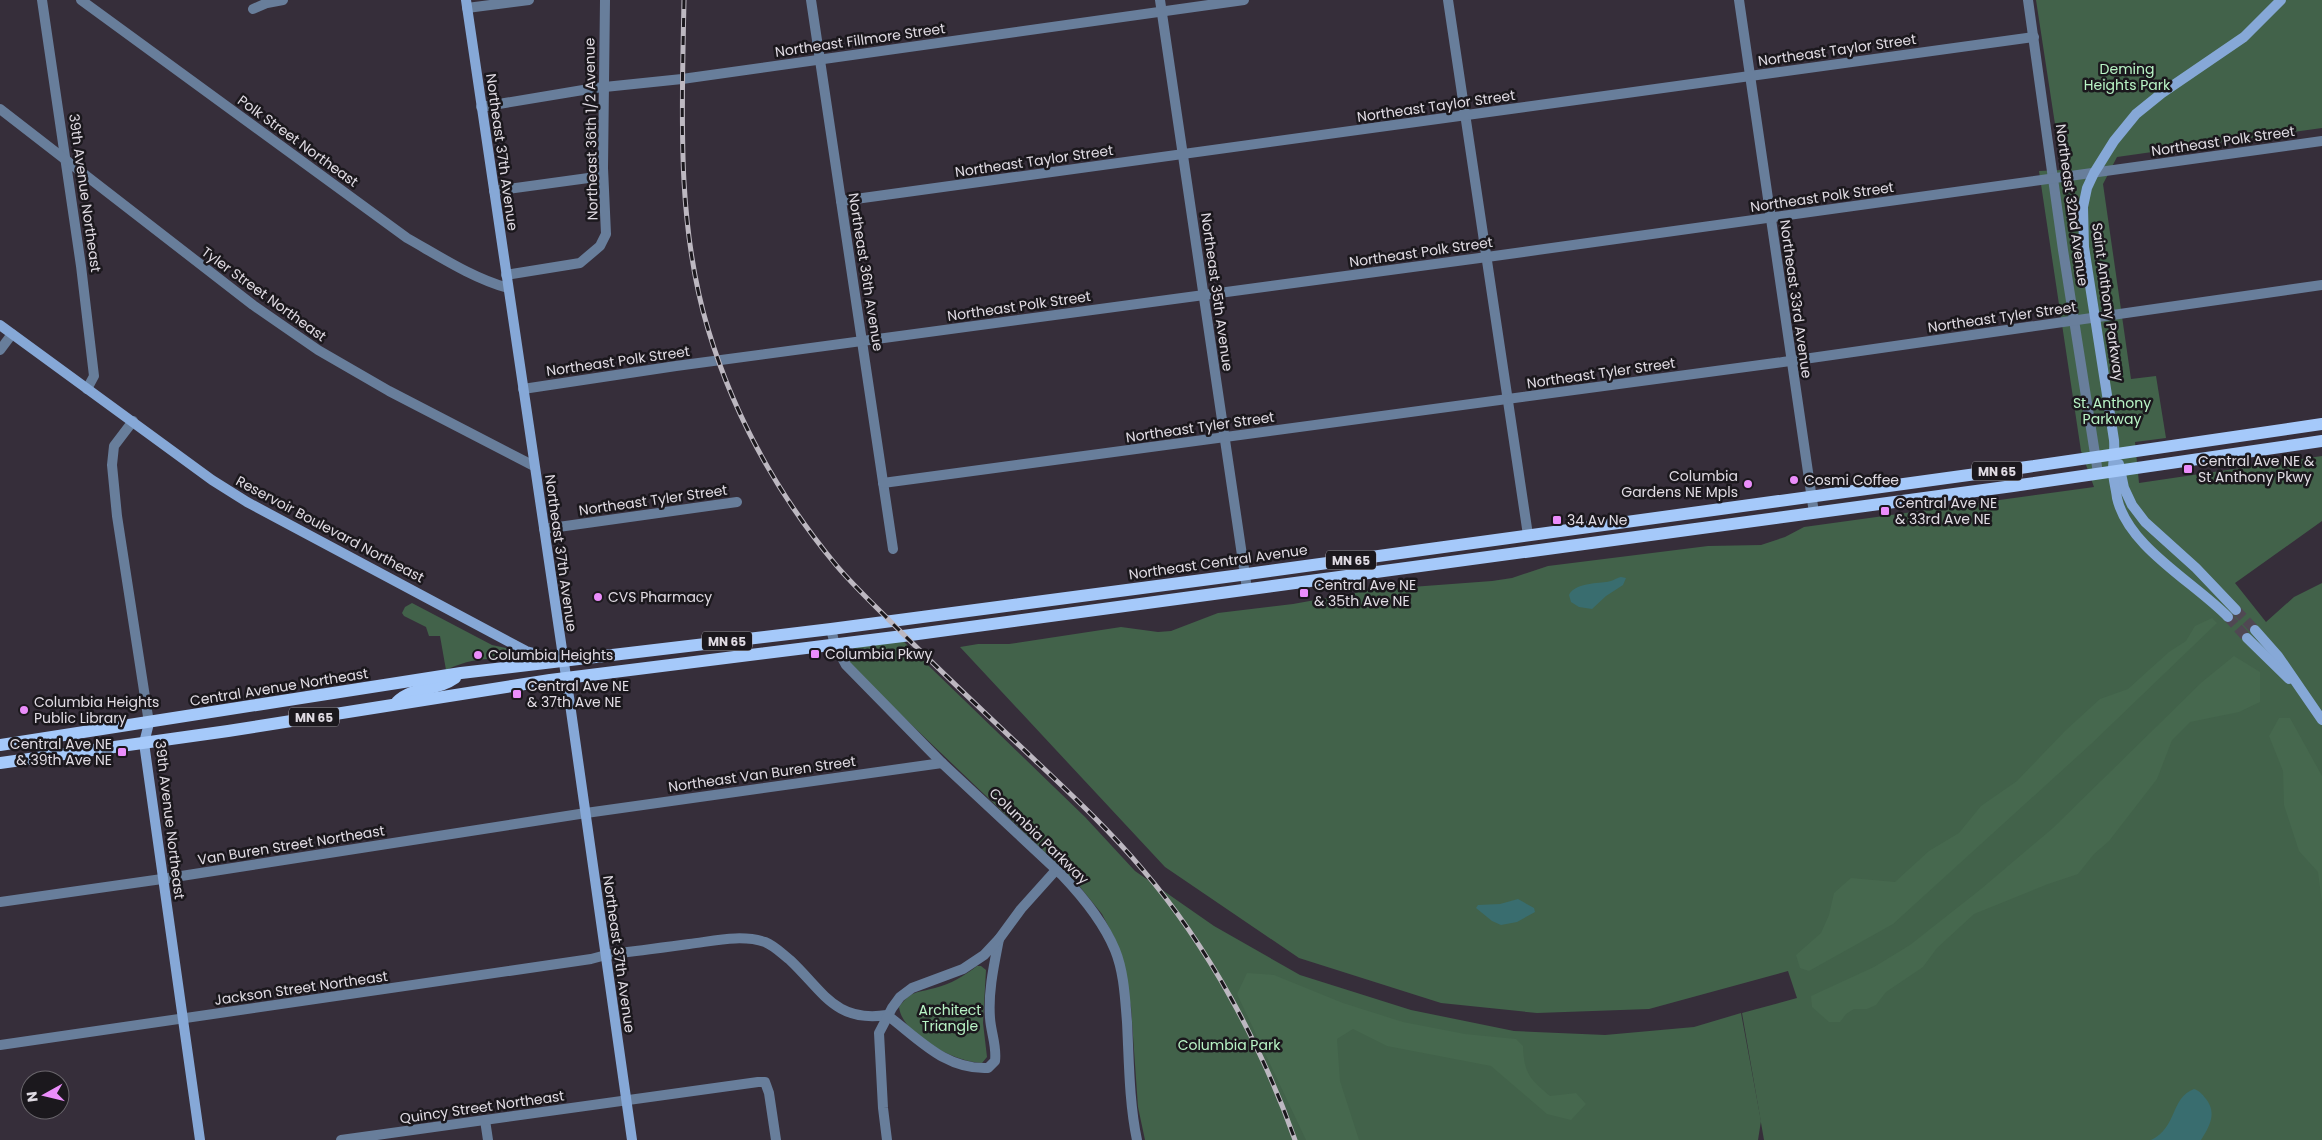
<svg xmlns="http://www.w3.org/2000/svg" width="2322" height="1140" viewBox="0 0 2322 1140" font-family="Poppins,sans-serif">
<rect width="100%" height="100%" fill="#362e3a"/>
<!-- green -->
<g fill="#42624a">
<polygon points="2036,0 2322,0 2322,128 2117,157 2103,184 2131,379 2156,376 2166,438 2135,442 2139,483 2322,456 2322,521 2235,583 2266,622 2294,597 2322,583 2322,1140 1764,1140 1742,1013 1797,998 1788,971 1649,1009 1537,1013 1441,1003 1299,958 1165,867 960,647 978,644 1009,644 1121,627 1158,632 1171,631 1218,613 1293,604 1371,590 1492,581 1512,578 1548,566 1708,546 1761,545 1785,537 1804,527 2094,487 2081,451 2039,171 2062,170"/>
<path d="M412 603 492 645 506 648 522 658C510 660 501 659 489 659 473 659 459 664 446 670L440 636H429L426 627 404 616 402 613 405 607Z"/>
<polygon points="902,640 1085,817 1135,871 1214,926 1300,975 1411,1010 1514,1031 1605,1035 1694,1027 1741,1013 1761,1121 1758,1140 1145,1140 1138,1107 1131,1007 1114,937 1102,914 1076,882 872,687 849,662 850,653 855,647"/>
<path d="M977 966H981L986 970 983 1023 987 1057 982 1063C955 1062 902 1035 899 1007 912 990 917 993 935 988 951 984 964 976 977 966Z"/>
</g>
<!-- forest -->
<g fill="#46684e">
<polygon points="2212,618 2217,623 2091,744 1893,924 1809,971 1800,968 1796,955 1821,933 1829,915 1834,893 1851,878 1895,882 1929,851 1959,833 1981,806 2017,781 2065,731 2100,699 2128,689 2169,652 2186,641 2195,626"/>
<polygon points="2234,656 2260,672 2260,702 2239,712 2190,722 2172,740 2157,779 2109,841 2094,854 2078,874 2048,884 1974,914 1937,948 1923,967 1886,992 1876,1005 1867,1009 1854,1009 1846,1014 1840,1022 1829,1022 1812,1007 1811,996 1874,967 1910,945 1981,889 2053,828 2202,682"/>
<polygon points="2279,718 2290,718 2322,776 2322,904 2318,872 2299,851 2284,805 2283,771 2269,736"/>
<path d="M1247 973 1274 975 1343 1003 1403 1022 1465 1034 1516 1039 1523 1046C1524 1074 1530 1079 1550 1096L1576 1093 1586 1104 1571 1120 1547 1114 1491 1066 1387 1046 1353 1029 1337 1039 1340 1081 1359 1140H1306L1237 994Z"/>
</g>
<!-- water -->
<g fill="#396d6f">
<path d="M1621 577 1626 578 1623 585 1606 596 1592 609 1579 607 1571 602 1569 595C1574 584 1595 583 1606 582 1611 582 1616 578 1621 577Z"/>
<polygon points="1518,899 1534,908 1535,912 1517,922 1501,925 1492,921 1476,908 1478,905 1500,904"/>
<path d="M2194 1089C2200 1091 2202 1094 2206 1099 2217 1113 2210 1126 2201 1140H2151C2178 1127 2170 1098 2194 1089Z"/>
</g>
<g fill="none" stroke-linecap="round" stroke-linejoin="round">
<!-- secondary-tunnel -->
<g stroke="#504853" stroke-width="10" stroke-dasharray="10 5" stroke-linecap="butt">
<polyline points="2236,610 2255,630"/>
<polyline points="2228,617 2247,638"/>
</g>
<!-- street -->
<g stroke="#687e9b" stroke-width="10">
<polyline points="42,0 81,266 94,376 87,389"/>
<path d="M81 0 407 238C439 256 472 278 508 288"/>
<polyline points="811,0 893,549"/>
<polyline points="1160,0 1247,589"/>
<polyline points="1448,0 1528,535"/>
<polyline points="1739,0 1814,513"/>
<polyline points="2028,0 2063,250 2098,473"/>
<polyline points="467,8 529,0"/>
<polyline points="253,9 267,3 283,0"/>
<polyline points="481,107 595,88 682,79 1244,0"/>
<polyline points="0,109 253,305 318,350 389,391 534,466"/>
<polyline points="494,191 603,176"/>
<polyline points="841,201 2034,37"/>
<polyline points="506,275 580,263 600,246 606,234 603,168 605,0"/>
<polyline points="0,350 12,334"/>
<polyline points="523,389 676,366 1487,257 2322,141"/>
<polyline points="133,421 114,446 112,465 117,516 149,723"/>
<polyline points="883,483 1783,362 2322,285"/>
<polyline points="544,529 737,502"/>
<path d="M831 629 835 645 846 665 942 763 1062 875C1083 897 1103 921 1115 950 1124 972 1125 998 1127 1022 1129 1060 1129 1102 1137 1140"/>
<polyline points="0,902 162,879 586,813 942,763"/>
<path d="M0 1045 591 959 606 955C633 951 661 948 689 944 714 941 741 934 765 942 775 946 782 954 790 960 823 991 835 1023 887 1015 919 1039 945 1070 988 1068L995 1061C997 1046 991 1033 990 1018 988 992 994 965 999 939"/>
<polyline points="485,1120 488,1140"/>
<polyline points="341,1140 758,1082 765,1082 769,1093 776,1140"/>
<polyline points="887,1140 883,1108 879,1033 892,1008 900,997 912,988 963,969 984,955 999,939 1021,909 1056,870"/>
</g>
<!-- secondary -->
<g stroke="#86a8d7" stroke-width="10">
<polyline points="466,0 568,690 632,1140"/>
<polyline points="0,325 212,480 247,502 526,651 561,660"/>
<polyline points="2119,464 2124,488 2132,505 2145,522 2196,568 2236,610"/>
<path d="M2228 617C2194 582 2128 547 2117 498 2116 489 2113 479 2113 471 2113 461 2115 451 2114 440L2084 247 2083 207 2087 188 2094 173 2114 141 2136 114 2162 93 2244 37 2281 0"/>
<polyline points="2255,630 2278,656 2322,720"/>
<polyline points="2247,638 2289,679"/>
<polyline points="149,723 144,743 200,1140"/>
</g>
<!-- primary -->
<g stroke="#a5c9fa" stroke-width="12">
<path d="M397 702C413 686 437 691 455 678"/>
<polyline points="0,745 461,673 831,629 1233,576 2027,467 2322,424"/>
<polyline points="0,763 228,731 550,680 903,636 2013,486 2322,441"/>
</g>
<!-- rail casing -->
<g stroke="#bdb8c1" stroke-width="5">
<path id="rail" d="M684 0C682 110 676 223 708 329 734 416 778 495 836 565 852 584 870 601 888 619 937 668 988 716 1039 764 1075 798 1111 832 1143 870 1208 946 1262 1046 1295 1140"/>
</g>
<!-- rail -->
<use href="#rail" stroke="#1b181d" stroke-width="3" stroke-dasharray="9" stroke-linecap="butt"/>
</g>
<!-- markers -->
<g fill="#eb8dfb" stroke="#1b181d" stroke-width="2">
<rect x="2183" y="464" width="10" height="10" rx="2.5"/>
<circle cx="1794" cy="480" r="5"/>
<circle cx="1748" cy="484" r="5"/>
<rect x="1880" y="506" width="10" height="10" rx="2.5"/>
<rect x="1552" y="515" width="10" height="10" rx="2.5"/>
<rect x="1299" y="588" width="10" height="10" rx="2.5"/>
<circle cx="598" cy="597" r="5"/>
<rect x="810" y="649" width="10" height="10" rx="2.5"/>
<circle cx="478" cy="655" r="5"/>
<rect x="512" y="689" width="10" height="10" rx="2.5"/>
<circle cx="24" cy="710" r="5"/>
<rect x="117" y="747" width="10" height="10" rx="2.5"/>
</g>
<g text-anchor="middle" dominant-baseline="central" stroke-width="5" stroke-linejoin="round" paint-order="stroke">
<!-- shield labels -->
<g fill="#1b181d" stroke="#a5a0a8" stroke-width="1">
<rect x="1972" y="461.5" width="50" height="19" rx="4"/>
<rect x="1326" y="550.5" width="50" height="19" rx="4"/>
<rect x="702" y="631.5" width="50" height="19" rx="4"/>
<rect x="289" y="707.5" width="50" height="19" rx="4"/>
</g>
<g font-size="12" font-weight="bold" fill="#e0dbe3">
<text x="1997" y="471">MN 65</text>
<text x="1351" y="560">MN 65</text>
<text x="727" y="641">MN 65</text>
<text x="314" y="717">MN 65</text>
</g>
<!-- street labels -->
<g font-size="14" fill="#e0dbe3" stroke="#1b181d">
<text transform="translate(860 40) rotate(-8)">Northeast Fillmore Street</text>
<text transform="translate(1837 50) rotate(-8)">Northeast Taylor Street</text>
<text transform="translate(1436 106) rotate(-8)">Northeast Taylor Street</text>
<text transform="translate(591 129) rotate(-91)">Northeast 36th 1/2 Avenue</text>
<text transform="translate(298 141) rotate(36)">Polk Street Northeast</text>
<text transform="translate(2223 141) rotate(-8)">Northeast Polk Street</text>
<text transform="translate(502 152) rotate(82)">Northeast 37th Avenue</text>
<text transform="translate(1034 161) rotate(-8)">Northeast Taylor Street</text>
<text transform="translate(85 193) rotate(82)">39th Avenue Northeast</text>
<text transform="translate(1822 197) rotate(-8)">Northeast Polk Street</text>
<text transform="translate(2072 205) rotate(82)">Northeast 32nd Avenue</text>
<text transform="translate(1421 252) rotate(-8)">Northeast Polk Street</text>
<text transform="translate(866 272) rotate(81)">Northeast 36th Avenue</text>
<text transform="translate(1217 292) rotate(82)">Northeast 35th Avenue</text>
<text transform="translate(264 294) rotate(36)">Tyler Street Northeast</text>
<text transform="translate(1796 299) rotate(82)">Northeast 33rd Avenue</text>
<text transform="translate(2108 302) rotate(82)">Saint Anthony Parkway</text>
<text transform="translate(1019 306) rotate(-8)">Northeast Polk Street</text>
<text transform="translate(2002 317) rotate(-8)">Northeast Tyler Street</text>
<text transform="translate(618 361) rotate(-8)">Northeast Polk Street</text>
<text transform="translate(1601 373) rotate(-8)">Northeast Tyler Street</text>
<text transform="translate(1200 427) rotate(-8)">Northeast Tyler Street</text>
<text transform="translate(653 500) rotate(-8)">Northeast Tyler Street</text>
<text transform="translate(330 529) rotate(28)">Reservoir Boulevard Northeast</text>
<text transform="translate(561 553) rotate(82)">Northeast 37th Avenue</text>
<text transform="translate(1218 562) rotate(-8)">Northeast Central Avenue</text>
<text transform="translate(279 687) rotate(-9)">Central Avenue Northeast</text>
<text transform="translate(762 774) rotate(-8)">Northeast Van Buren Street</text>
<text transform="translate(170 820) rotate(83)">39th Avenue Northeast</text>
<text transform="translate(1039 836) rotate(44)">Columbia Parkway</text>
<text transform="translate(291 845) rotate(-9)">Van Buren Street Northeast</text>
<text transform="translate(619 954) rotate(82)">Northeast 37th Avenue</text>
<text transform="translate(301 988) rotate(-8)">Jackson Street Northeast</text>
<text transform="translate(482 1107) rotate(-8)">Quincy Street Northeast</text>
</g>
<!-- park labels -->
<g font-size="14" fill="#b9f4c6" stroke="#1b181d">
<text x="2127" y="69">Deming<tspan x="2127" dy="16">Heights Park</tspan></text>
<text x="2112" y="403">St. Anthony<tspan x="2112" dy="16">Parkway</tspan></text>
<text x="950" y="1010">Architect<tspan x="950" dy="16">Triangle</tspan></text>
<text x="1229" y="1045">Columbia Park</text>
</g>
<!-- poi labels -->
<g font-size="14" fill="#e0dbe3" stroke="#1b181d" text-anchor="start">
<text x="2198" y="461">Central Ave NE &amp;<tspan x="2198" dy="16">St Anthony Pkwy</tspan></text>
<text x="1738" y="476" text-anchor="end">Columbia<tspan x="1738" dy="16">Gardens NE Mpls</tspan></text>
<text x="1804" y="480">Cosmi Coffee</text>
<text x="1895" y="503">Central Ave NE<tspan x="1895" dy="16">&amp; 33rd Ave NE</tspan></text>
<text x="1567" y="520">34 Av Ne</text>
<text x="1314" y="585">Central Ave NE<tspan x="1314" dy="16">&amp; 35th Ave NE</tspan></text>
<text x="608" y="597">CVS Pharmacy</text>
<text x="825" y="654">Columbia Pkwy</text>
<text x="488" y="655">Columbia Heights</text>
<text x="527" y="686">Central Ave NE<tspan x="527" dy="16">&amp; 37th Ave NE</tspan></text>
<text x="34" y="702">Columbia Heights<tspan x="34" dy="16">Public Library</tspan></text>
<text x="112" y="744" text-anchor="end">Central Ave NE<tspan x="112" dy="16">&amp; 39th Ave NE</tspan></text>
</g>
</g>
<!-- north arrow -->
<g transform="translate(45 1095) rotate(262)"><circle r="24" fill="#1b181d" stroke="#6a666c"/>
<path d="M0-4L9 19L0 12L-9 19Z" fill="#eb8dfb"/>
<text y="-8" font-size="14" font-weight="bold" text-anchor="middle" fill="#e0dbe3">N</text>
</g>
</svg>
